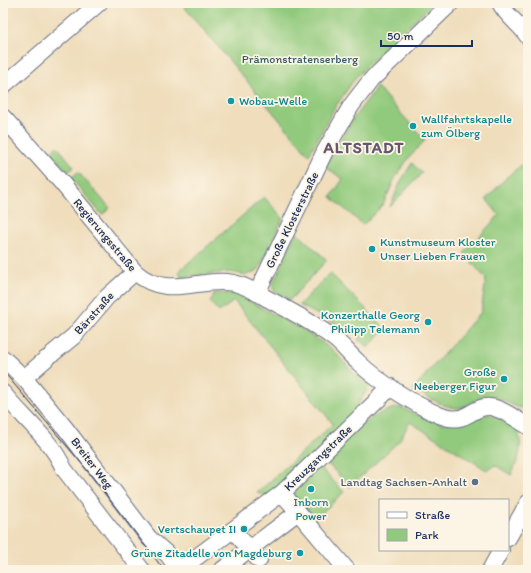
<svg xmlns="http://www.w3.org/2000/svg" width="531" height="573" viewBox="0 0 531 573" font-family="Itim,sans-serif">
<rect width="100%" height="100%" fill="#fcf5e5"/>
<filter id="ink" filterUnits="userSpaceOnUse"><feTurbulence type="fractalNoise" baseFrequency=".025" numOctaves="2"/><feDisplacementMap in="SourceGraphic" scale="8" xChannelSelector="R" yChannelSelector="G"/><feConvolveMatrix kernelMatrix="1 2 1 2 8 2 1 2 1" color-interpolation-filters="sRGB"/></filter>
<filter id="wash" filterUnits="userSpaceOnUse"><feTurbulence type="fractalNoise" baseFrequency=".012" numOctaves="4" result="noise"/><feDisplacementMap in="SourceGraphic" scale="16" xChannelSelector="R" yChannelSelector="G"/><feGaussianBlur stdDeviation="0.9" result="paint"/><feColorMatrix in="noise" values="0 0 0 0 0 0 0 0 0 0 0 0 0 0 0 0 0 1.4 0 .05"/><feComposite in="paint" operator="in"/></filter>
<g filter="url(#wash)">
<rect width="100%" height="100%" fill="#efddbb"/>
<!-- green -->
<g fill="#92ca7d" stroke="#567c6e">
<polygon points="181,3 434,3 382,51 356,77 333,110 309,155"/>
<polygon points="377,87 425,140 408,159 395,178 383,205 363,225 331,197 343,179 325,167 352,120"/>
<polygon points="57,146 74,167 68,172 50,152"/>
<path d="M528 160V409C514 409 504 398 491 397 479 397 472 403 462 407 449 412 426 395 413 389L481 312 486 279 464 253 499 215 486 199 510 174Z"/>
<polygon points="412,163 422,173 390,207 401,181"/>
<polygon points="78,172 110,208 102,215 71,178"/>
<polygon points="264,197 283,218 259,269 254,273 246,275 230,272 181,277 179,271"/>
<polygon points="296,232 327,260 290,300 275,292 272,286"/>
<polygon points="330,273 381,324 382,332 369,347 358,340 360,336 354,333 299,305"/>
<polygon points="215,293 236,294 305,331 333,350 355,374 369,383 369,387 346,423 272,495 264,495 257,493 333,424 234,301 219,312 210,302"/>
<path d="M399 407 442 424 489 414 504 420 518 429C523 451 520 455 511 475L495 465 488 471 410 422 399 441 350 487 324 460C347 437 367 414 399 407Z"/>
<path d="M319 466 344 492 310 524C286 490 290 492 319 466Z"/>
</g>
</g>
<g filter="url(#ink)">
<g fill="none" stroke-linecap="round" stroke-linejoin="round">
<!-- minor casing -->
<g stroke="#656c7f" stroke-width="18">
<g id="minor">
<path d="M500 3C507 17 520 24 528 37"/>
<polyline points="3,86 99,3"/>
<path d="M3 117 62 183 135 272C168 301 200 276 234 283 248 286 260 295 272 301 292 312 314 323 332 337 342 344 349 354 358 362 377 381 414 404 439 415 467 427 471 405 490 407 502 408 517 420 528 426"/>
<polyline points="257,293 325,151 351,106 371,80 451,3"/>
<polyline points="52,354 74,336 107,297 135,272"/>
<polyline points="3,358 24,378 66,429 149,538 168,555 179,570"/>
<polyline points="24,378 46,359"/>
<path d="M3 393C23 418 51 439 64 469L142 570"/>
<polyline points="282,493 347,570"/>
<polyline points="233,530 259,560"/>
<polyline points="508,538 528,503"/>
<polyline points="186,565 282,493 391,387"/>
<polyline points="222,570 298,512"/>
<polyline points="490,570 501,550"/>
</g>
</g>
<!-- minor -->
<use href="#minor" stroke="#fff" stroke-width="16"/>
<!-- tram -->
<polyline stroke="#1b2f5e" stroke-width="1" points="3,371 88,471 164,570"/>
</g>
</g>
<!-- markers -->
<g fill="#0f9aa8" stroke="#fcf5e5" stroke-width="1.5">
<circle cx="231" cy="101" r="4"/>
<circle cx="413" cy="126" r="4"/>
<circle cx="372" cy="249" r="4"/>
<circle cx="428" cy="322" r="4"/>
<circle cx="504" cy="379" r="4"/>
<circle cx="311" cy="489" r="4"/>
<circle cx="244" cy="529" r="4"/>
<circle cx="300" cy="553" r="4"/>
</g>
<circle fill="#5c6f8a" stroke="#fcf5e5" stroke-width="1.5" cx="475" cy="482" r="4"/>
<g text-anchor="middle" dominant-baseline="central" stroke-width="3.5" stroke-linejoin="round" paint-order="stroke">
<!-- park labels -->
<g font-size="12" fill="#395666" stroke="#fcf5e5">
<text x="300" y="59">Prämonstratenserberg</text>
</g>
<!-- culture labels -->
<g font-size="12" fill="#0d838f" stroke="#fcf5e5" text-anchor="end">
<text x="239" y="101" text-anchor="start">Wobau-Welle</text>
<text x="421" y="119" text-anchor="start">Wallfahrtskapelle<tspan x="421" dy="14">zum Ölberg</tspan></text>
<text x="380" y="242" text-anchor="start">Kunstmuseum Kloster<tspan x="380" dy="14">Unser Lieben Frauen</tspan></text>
<text x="420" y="315">Konzerthalle Georg<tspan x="420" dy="14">Philipp Telemann</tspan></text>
<text x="496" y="372">Große<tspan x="496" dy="14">Neeberger Figur</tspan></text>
<text x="311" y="502" text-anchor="middle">Inborn<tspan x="311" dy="14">Power</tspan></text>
<text x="236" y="529">Vertschaupet II</text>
<text x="292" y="553">Grüne Zitadelle von Magdeburg</text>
</g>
<!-- street labels -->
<g font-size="12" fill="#1b2f5e" stroke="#fcf5e5">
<text transform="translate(292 220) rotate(-64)">Große Klosterstraße</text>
<text transform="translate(105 235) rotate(50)">Regierungsstraße</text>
<text transform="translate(94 313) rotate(-48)">Bärstraße</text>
<text transform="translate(318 458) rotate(-44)">Kreuzgangstraße</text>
<text transform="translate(92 463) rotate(53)">Breiter Weg</text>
</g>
<!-- service labels -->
<g font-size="12" fill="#4e5e75" stroke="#fcf5e5" text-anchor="end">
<text x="467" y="482">Landtag Sachsen-Anhalt</text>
</g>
<!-- district labels -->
<g font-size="16" font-weight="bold" letter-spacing="1" fill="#665671" stroke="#fcf5e5">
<text x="364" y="147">ALTSTADT</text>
</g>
</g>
<!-- margin -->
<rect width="531" height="573" fill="none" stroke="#fcf5e5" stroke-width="16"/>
<!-- legend -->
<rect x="379" y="499" width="130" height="52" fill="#fcf5e5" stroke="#a2a6af"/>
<rect x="387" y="512" width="20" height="6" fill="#ffffff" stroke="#a2a6af"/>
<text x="415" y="519" font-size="12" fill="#1b2f5e">Straße</text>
<rect x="387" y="529" width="20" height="12" fill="#92ca7d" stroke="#a2a6af"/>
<text x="415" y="539" font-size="12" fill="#1b2f5e">Park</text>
<!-- scale -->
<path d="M381 40v6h91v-6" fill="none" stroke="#1b2f5e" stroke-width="2"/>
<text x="387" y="40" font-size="12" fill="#1b2f5e" stroke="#fcf5e5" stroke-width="3" paint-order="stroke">50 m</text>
</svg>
